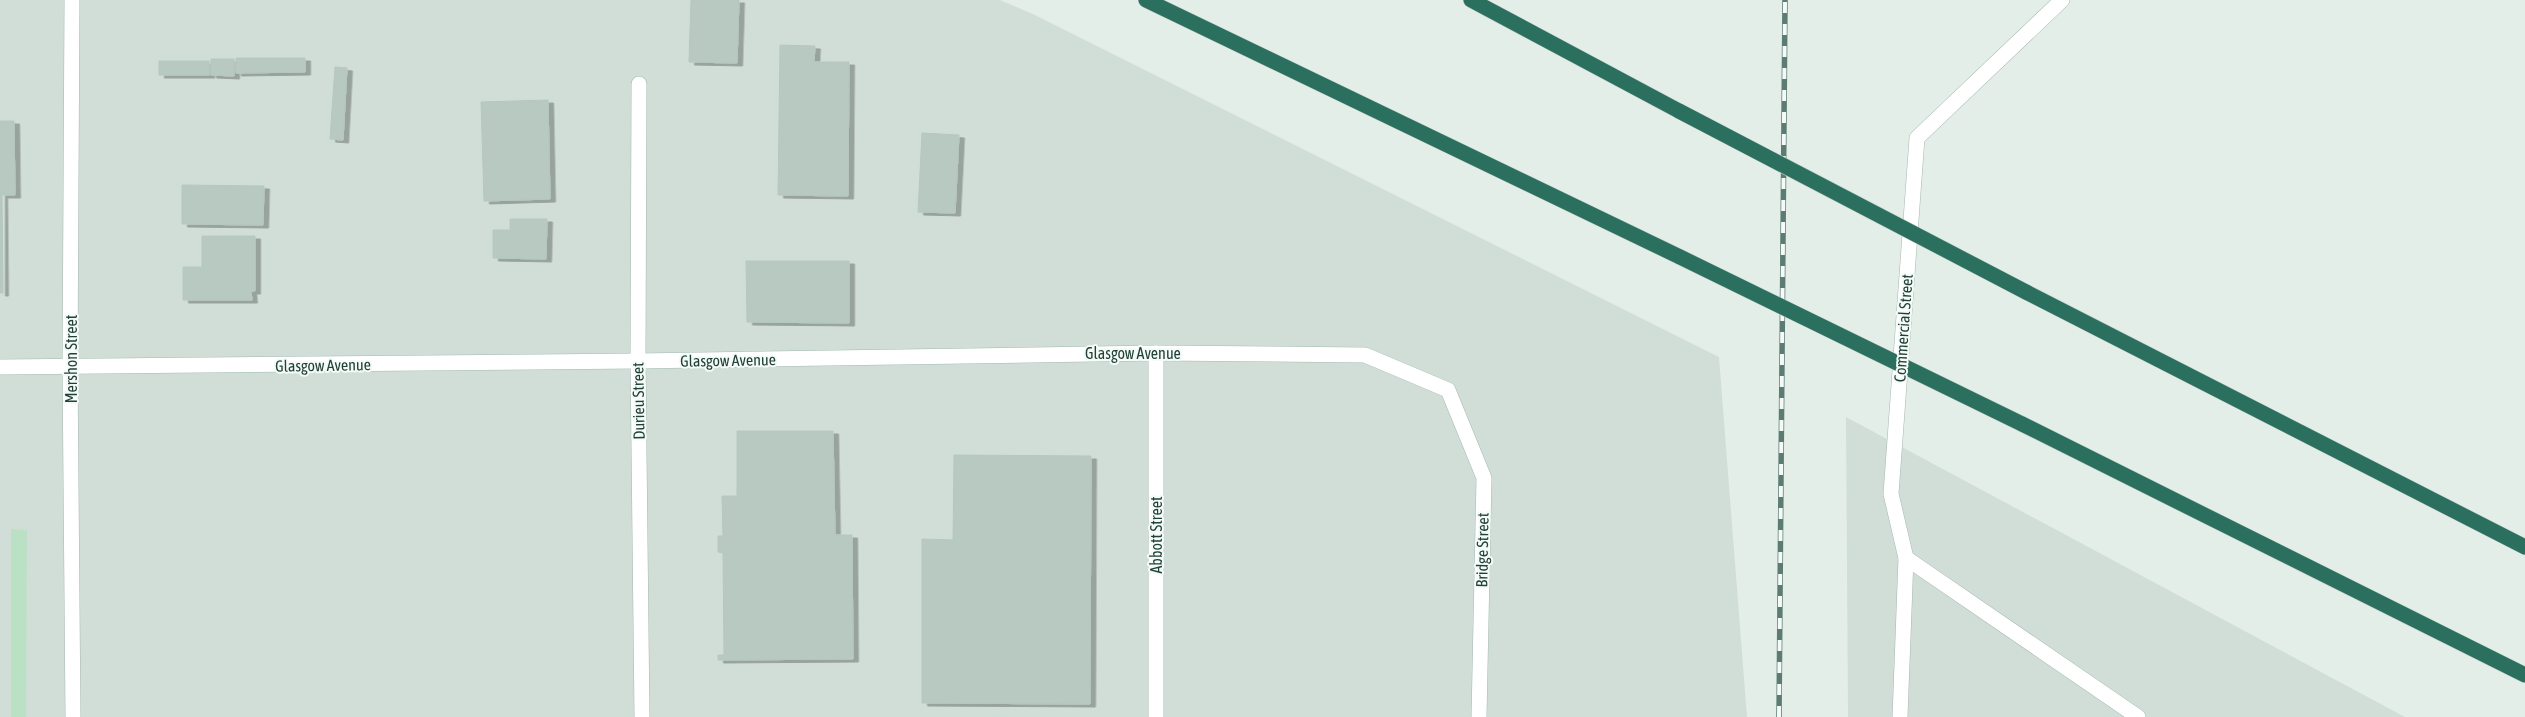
<svg xmlns="http://www.w3.org/2000/svg" width="2525" height="717" viewBox="0 0 2525 717" font-family="'Asap Condensed',sans-serif">
<defs>
<filter id="shadow"><feDropShadow dx="5.5" dy="3" stdDeviation="0" flood-color="#0004"/></filter>
</defs>
<rect width="100%" height="100%" fill="#e3eee9"/>
<!-- built -->
<g fill="#d1ded8">
<polygon points="0,0 1000,0 1033,14 1719,357 1747,717 0,717"/>
<polygon points="1846,417 2405,717 1848,717"/>
</g>
<!-- green -->
<polygon fill="#bbe1c4" points="11,529 27,530 26,717 11,717"/>
<!-- building -->
<g fill="#b8c9c2" stroke="#b5c8c0" filter="url(#shadow)">
<polygon points="691,0 739,0 737,63 689,62"/>
<polygon points="780,45 815,46 814,62 849,62 848,196 778,195"/>
<polygon points="236,58 305,58 305,72 236,73"/>
<polygon points="211,59 234,59 234,76 211,75"/>
<rect x="159" y="61" width="50" height="14"/>
<polygon points="335,67 347,68 343,140 330,139"/>
<polygon points="548,100 550,199 484,201 481,102"/>
<polygon points="0,121 14,121 15,195 2,195 3,293 0,293"/>
<polygon points="922,133 959,135 955,213 918,212"/>
<polygon points="182,185 264,186 263,225 182,224"/>
<polygon points="510,219 547,219 546,259 493,258 493,230 510,230"/>
<polygon points="202,236 255,236 255,291 251,291 252,300 183,300 183,267 202,267"/>
<polygon points="746,261 849,261 849,323 747,322"/>
<polygon points="737,431 833,431 835,535 852,535 853,659 718,660 718,655 724,655 723,553 718,552 718,536 723,536 722,496 737,496"/>
<polygon points="954,455 1091,456 1090,704 922,703 922,539 953,540"/>
</g>
<g fill="none" stroke-linecap="round" stroke-linejoin="round">
<!-- lane casing -->
<g stroke="#a5b7b0" stroke-width="16">
<polyline id="lane" points="1906,558 2138,717"/>
</g>
<!-- street casing -->
<g stroke="#a5b7b0" stroke-width="16">
<g id="street">
<polyline points="72,0 70,368 73,717"/>
<polyline points="639,84 638,361 642,717"/>
<polyline points="1156,353 1156,717"/>
<polyline points="1900,717 1906,558 1891,494 1917,138 2062,0"/>
</g>
</g>
<!-- secondary casing -->
<g stroke="#a1bbb1" stroke-width="16">
<polyline id="secondary" points="0,367 638,361 1156,353 1365,355 1448,390 1484,478 1479,717"/>
</g>
<!-- highway casing -->
<g stroke="#c1cac7" stroke-width="16">
<g id="highway">
<polyline points="1146,0 1680,257"/>
<polyline points="1471,0 1679,111"/>
<polyline points="2026,292 2525,547"/>
<polyline points="2022,424 2525,675"/>
</g>
</g>
<!-- lane -->
<use href="#lane" stroke="#fff" stroke-width="15"/>
<!-- street -->
<use href="#street" stroke="#fff" stroke-width="15"/>
<!-- secondary -->
<use href="#secondary" stroke="#fff" stroke-width="15"/>
<!-- highway -->
<use href="#highway" stroke="#2b705f" stroke-width="15"/>
<!-- rail casing -->
<g stroke="#5c7c73" stroke-width="5.5">
<polyline id="rail" points="1779,717 1785,0"/>
</g>
<!-- rail -->
<use href="#rail" stroke="#f4faf7" stroke-width="4" stroke-dasharray="11" stroke-linecap="butt"/>
<!-- highway-bridge casing -->
<g stroke="#c1cac7" stroke-width="16" stroke-linecap="butt">
<g id="highway-bridge">
<polyline points="1679,111 2026,292"/>
<polyline points="1680,257 2022,424"/>
</g>
</g>
<!-- highway-bridge -->
<use href="#highway-bridge" stroke="#2b705f" stroke-width="15"/>
</g>
<g text-anchor="middle" dominant-baseline="central" stroke-width="4" stroke-linejoin="round" paint-order="stroke">
<!-- street labels -->
<g font-size="16" fill="#214137" stroke="#f4faf7">
<text transform="translate(1903 328) rotate(-86)">Commercial Street</text>
<text x="1133" y="353">Glasgow Avenue</text>
<text transform="translate(71 359) rotate(-90)">Mershon Street</text>
<text transform="translate(728 360) rotate(-1)">Glasgow Avenue</text>
<text transform="translate(323 365) rotate(-1)">Glasgow Avenue</text>
<text transform="translate(638 401) rotate(-91)">Durieu Street</text>
<text transform="translate(1156 535) rotate(-90)">Abbott Street</text>
<text transform="translate(1482 550) rotate(-89)">Bridge Street</text>
</g>
</g>
</svg>
